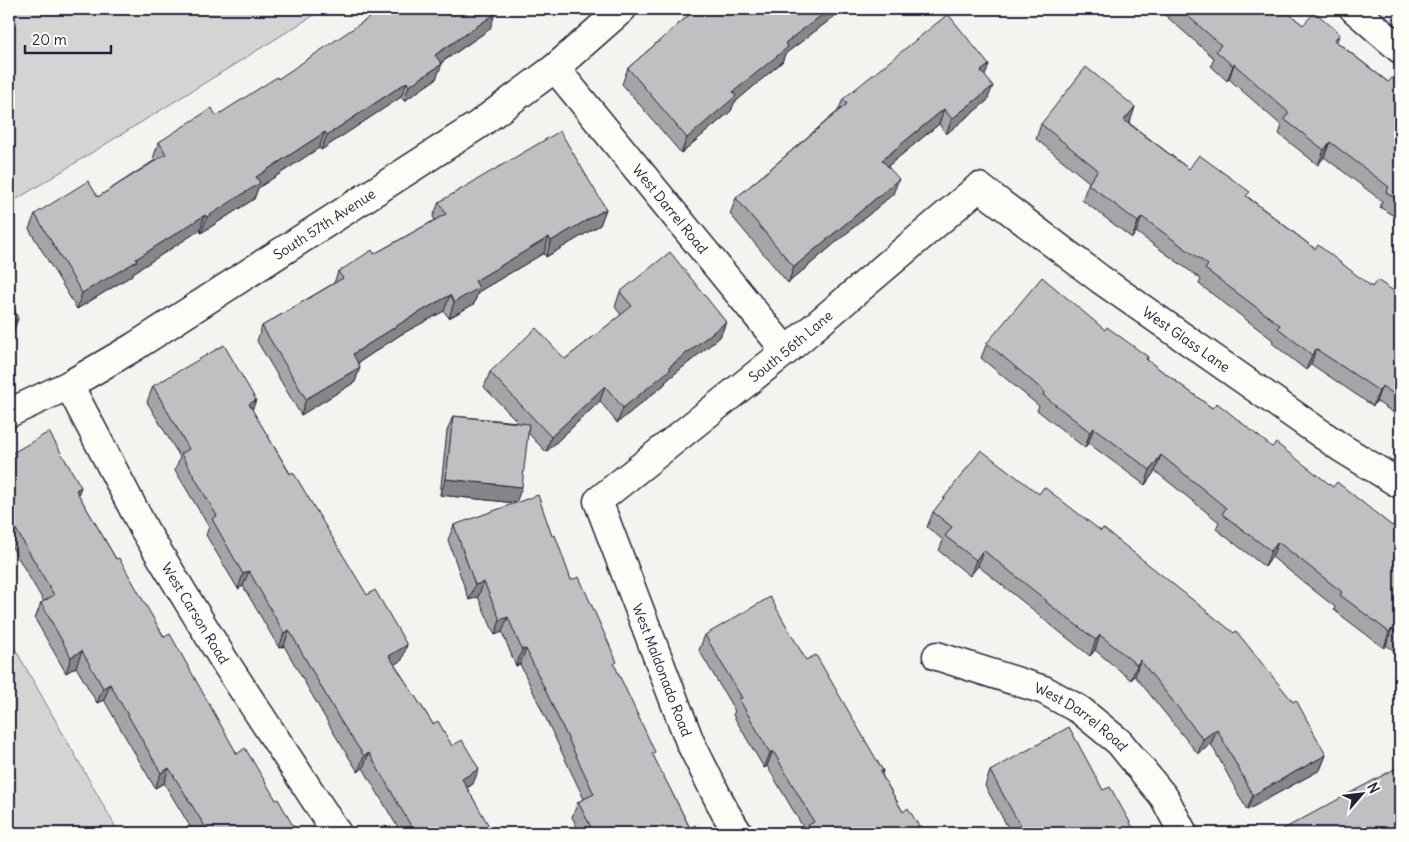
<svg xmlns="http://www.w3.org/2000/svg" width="1409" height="842" viewBox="0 0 1409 842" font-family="Delius,sans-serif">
<rect width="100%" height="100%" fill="#f4f3ef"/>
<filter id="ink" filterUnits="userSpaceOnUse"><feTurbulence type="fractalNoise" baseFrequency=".02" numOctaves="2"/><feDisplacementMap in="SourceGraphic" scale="10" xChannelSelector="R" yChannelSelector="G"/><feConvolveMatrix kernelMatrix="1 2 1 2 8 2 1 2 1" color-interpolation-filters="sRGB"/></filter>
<g filter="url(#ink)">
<!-- green -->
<g fill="#d5d4d5" stroke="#7c7b88">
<polygon points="9,9 324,9 9,204"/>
<polygon points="9,638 119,833 9,833"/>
</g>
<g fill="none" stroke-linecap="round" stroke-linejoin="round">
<!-- minor casing -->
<g stroke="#22223b" stroke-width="31">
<g id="minor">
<polyline points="1354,9 1400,49"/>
<path id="s1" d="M555 68 786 351"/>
<path id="s2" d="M69 385 144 529 225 662 337 833"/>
<path id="s3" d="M9 413 69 385 134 347 478 125 555 68 622 9"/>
<path id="s4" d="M937 656 1044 690 1080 710 1119 742 1164 797 1183 833"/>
<path id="s5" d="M738 833 725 812 690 742 598 501 786 351 979 187 1100 279 1340 447 1400 484"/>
</g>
</g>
<!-- minor -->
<use href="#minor" stroke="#fdfcf7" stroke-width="28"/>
</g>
<!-- wall -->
<g fill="#a5a4a7" stroke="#22223b">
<polygon points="696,9 840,9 837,12 835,16 785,54 782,62 734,103 731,111 681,153 622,84 628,68"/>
<polygon points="1158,9 1283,9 1303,25 1337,42 1388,82 1400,85 1400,220 1380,207 1382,201 1324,157 1318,165 1279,134 1282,126 1229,79 1227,81 1211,66 1214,58"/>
<polygon points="490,29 441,63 436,79 404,101 401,97 321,150 319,148 258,188 254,199 201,233 200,230 133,273 131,276 77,309 29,229 35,214 98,197 155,160 153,158 159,142 216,116 278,79"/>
<polygon points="985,76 987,101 946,134 939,124 888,166 893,194 788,283 730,214 736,198 838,111 843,99"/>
<polygon points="1135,107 1129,123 1189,169 1248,197 1315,249 1372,287 1400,295 1400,417 1376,401 1373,406 1311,364 1306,370 1272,343 1273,340 1199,284 1201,279 1136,232 1132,238 1082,200 1089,182 1036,139 1041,124"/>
<polygon points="439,202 606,209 600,225 546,257 544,253 478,292 474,304 449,318 444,311 400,335 358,363 360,367 355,382 301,415 257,341 262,326 334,283 338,272 374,254 435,220 433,217"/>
<polygon points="620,292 726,322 720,337 666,381 665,384 617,423 600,401 546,452 528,433 516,503 440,495 447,431 453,416 518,422 484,387 490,372 565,359 621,315 615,307"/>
<polygon points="1105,330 1148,357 1147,360 1212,408 1392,526 1400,522 1400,655 1386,645 1384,648 1334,610 1335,607 1272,557 1265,567 1216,529 1219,522 1155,471 1145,485 1088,443 1085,448 1037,410 1039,406 981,358 987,343"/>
<polygon points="153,386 256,400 252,410 402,660 394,664 433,724 473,784 467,788 492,833 401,833 363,768 358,772 335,735 284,646 279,648 243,586 238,589 206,535 209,527 175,470 180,457 147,402"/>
<polygon points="9,455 81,487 78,494 116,559 237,754 276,800 297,833 194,833 164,783 155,788 104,700 97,703 76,667 66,673 35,619 41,603 44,602 9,542"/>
<polygon points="933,512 1326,755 1320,770 1247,810 1211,744 1198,754 1135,676 1131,680 1095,650 1090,656 1041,617 1041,616 978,566 970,576 939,551 943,540 927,527"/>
<polygon points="454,525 552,536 571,580 615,667 653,756 690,828 701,833 580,833 572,817 578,802 584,799 520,664 516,666 502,632 495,635 478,597 469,600 448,540"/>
<polygon points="705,635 806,660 883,771 882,775 903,812 923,833 805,833 806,832 767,766 764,768 733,715 735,711 699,650"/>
<polygon points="990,771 1103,790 1136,833 1011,833 985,786"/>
</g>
<!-- shaded-wall -->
<g fill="#868688" stroke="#22223b">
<polygon points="830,9 840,9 837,12 835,16 785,54 782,62 734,103 731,111 681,153 687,138 733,92 785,43"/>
<polygon points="495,14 490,29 430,70 435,55"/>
<polygon points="1340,34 1334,48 1334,40"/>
<polygon points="442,64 436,79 404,101 409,86"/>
<polygon points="1234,64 1229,79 1227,81 1233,66"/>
<polygon points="989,65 983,81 981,71"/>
<polygon points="407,82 401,97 321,150 327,135"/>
<polygon points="993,86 987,101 946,134 952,119"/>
<polygon points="1135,107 1130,122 1119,135 1124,120"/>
<polygon points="944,109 939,124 877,175 882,160"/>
<polygon points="325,132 319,148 258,188 254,199 201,233 207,217 256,177"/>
<polygon points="1330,142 1324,157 1318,165 1324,150"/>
<polygon points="899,179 893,194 788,283 794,267"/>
<polygon points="606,209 600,225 546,257 551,241"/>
<polygon points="205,215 200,230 133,273 131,276 77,309 82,293"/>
<polygon points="1142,217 1136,232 1132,238 1138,222"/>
<polygon points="549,237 544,253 478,292 474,304 449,318 454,302 475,281"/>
<polygon points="450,295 444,311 400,335 347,370 353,354 406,320"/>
<polygon points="18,319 12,335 9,336 9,323"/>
<polygon points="726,322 720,337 666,381 665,384 617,423 623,408 669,367"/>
<polygon points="1316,349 1311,364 1306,370 1312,355"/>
<polygon points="360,367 355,382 301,415 306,399"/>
<polygon points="605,386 600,401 546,452 551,437"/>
<polygon points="1382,386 1376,401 1373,406 1379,391"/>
<polygon points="256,400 250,415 249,404"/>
<polygon points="1094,428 1088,443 1085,448 1090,432"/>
<polygon points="1161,455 1155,471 1145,485 1150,470"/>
<polygon points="446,479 522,487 516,503 440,495"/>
<polygon points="81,487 75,503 76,490"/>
<polygon points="14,526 9,541 9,529"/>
<polygon points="1278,542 1272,557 1265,567 1271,551"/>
<polygon points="983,550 978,566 970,576 976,560"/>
<polygon points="249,571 243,586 238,589 243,574"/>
<polygon points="484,582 478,597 469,600 475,585"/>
<polygon points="508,617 502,632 495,635 500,620"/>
<polygon points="1392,629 1386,645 1384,648 1389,632"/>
<polygon points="289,630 284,646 279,648 284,633"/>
<polygon points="1100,635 1095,650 1090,656 1096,640"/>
<polygon points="407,645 402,660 383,671 389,656"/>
<polygon points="526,649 520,664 516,666 522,650"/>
<polygon points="82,651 76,667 66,673 71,657"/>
<polygon points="1140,660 1135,676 1131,680 1137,665"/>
<polygon points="110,684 104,700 97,703 103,688"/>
<polygon points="1217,729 1211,744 1198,754 1203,739"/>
<polygon points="773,751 767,766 764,768 770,753"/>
<polygon points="369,753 363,768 358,772 364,756"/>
<polygon points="1326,755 1320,770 1247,810 1253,795"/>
<polygon points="169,768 164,783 155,788 161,773"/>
<polygon points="479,769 473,784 456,794 462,779"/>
<polygon points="1024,826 1021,833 1019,833 1021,827"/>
</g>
<!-- building -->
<g fill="#c0bfc2" stroke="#22223b">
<polygon points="382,9 492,9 495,14 435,55 442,64 409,86 407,82 327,135 325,132 256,177 260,183 207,217 205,215 136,259 137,261 82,293 35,214 88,181 98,197 166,154 159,142 212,108 216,116 277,77 278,79"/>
<polygon points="696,9 830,9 785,43 788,47 733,92 736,96 687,138 628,68"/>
<polygon points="1180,9 1283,9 1303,25 1315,12 1340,34 1334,40 1388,82 1392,78 1400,85 1400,202 1386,192 1389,187 1330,142 1324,150 1284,119 1289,113 1234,64 1233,66 1216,51 1221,45"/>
<polygon points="948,14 989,65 981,71 993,86 952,119 944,109 882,160 899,179 794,267 736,198 847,104 843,99"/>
<polygon points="1086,67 1135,107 1124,120 1189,169 1199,155 1250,192 1246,196 1315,249 1318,245 1372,287 1377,280 1400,295 1400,398 1382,386 1379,391 1316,349 1312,355 1278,328 1280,325 1205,269 1208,265 1142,217 1138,222 1088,184 1098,170 1041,124"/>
<polygon points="560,131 606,209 551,241 549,237 475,281 479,288 454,302 450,295 406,320 353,354 360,367 306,399 262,326 343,278 338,272 372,250 374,254 446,214 439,202"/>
<polygon points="670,252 726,322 669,367 671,369 623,408 605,386 551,437 490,372 536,328 565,359 632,306 620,292"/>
<polygon points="1042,277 1105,330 1107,327 1148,357 1146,359 1212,408 1217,403 1272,447 1276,443 1333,487 1337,482 1392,526 1397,519 1400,522 1400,636 1392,629 1389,632 1340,595 1342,592 1278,542 1271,551 1222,514 1226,508 1161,455 1150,470 1094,428 1090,432 1043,395 1045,392 987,343"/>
<polygon points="9,294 18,319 9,323"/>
<polygon points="224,345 256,400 249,404 290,474 293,472 367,595 375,590 407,645 389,656 433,724 438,721 452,746 462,740 479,769 462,779 493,833 415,833 369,753 364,756 340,720 289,630 284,633 249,571 243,574 212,519 217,516 181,454 189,449 153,386"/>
<polygon points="453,416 529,424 522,487 446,479"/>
<polygon points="49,432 81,487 76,490 116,559 119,558 164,637 170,634 237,754 245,748 276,800 278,799 297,833 209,833 169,768 161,773 110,684 103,688 82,651 71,657 41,603 54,595 14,526 9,529 9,455"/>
<polygon points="981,450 1039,494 1044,487 1101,531 1103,528 1234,633 1236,631 1293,702 1296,700 1326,755 1253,795 1217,729 1203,739 1140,660 1137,665 1100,635 1096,640 1046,602 1047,601 983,550 976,560 945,536 952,527 933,512"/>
<polygon points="538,495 552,536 555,535 571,580 579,577 617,662 614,664 655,752 652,753 690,828 695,825 701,833 594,833 578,802 594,794 526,649 522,650 508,617 500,620 484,582 475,585 454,525"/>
<polygon points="770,597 806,660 816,655 883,771 880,772 903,812 908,808 923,833 813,833 808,825 814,822 773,751 770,753 739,699 742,698 705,635"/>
<polygon points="1069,727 1103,790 1110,787 1136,833 1028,833 1024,826 1021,827 990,771"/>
<polygon points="1400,766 1400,833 1276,833"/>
</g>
</g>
<g text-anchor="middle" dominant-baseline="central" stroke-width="4" stroke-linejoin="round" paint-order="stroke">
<!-- street labels -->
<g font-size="14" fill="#22223b" stroke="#fdfcf7">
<text stroke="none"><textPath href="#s1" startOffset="182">West Darrel Road</textPath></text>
<text stroke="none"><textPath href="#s3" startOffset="368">South 57th Avenue</textPath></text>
<text stroke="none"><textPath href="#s5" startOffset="1112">West Glass Lane</textPath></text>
<text stroke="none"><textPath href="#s5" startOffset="608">South 56th Lane</textPath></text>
<text stroke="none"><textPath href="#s2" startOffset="261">West Carson Road</textPath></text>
<text transform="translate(662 670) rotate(69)">West Maldonado Road</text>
<text stroke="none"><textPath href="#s4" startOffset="158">West Darrel Road</textPath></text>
</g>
</g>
<!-- margin -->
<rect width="1409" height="842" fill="none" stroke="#fdfcf7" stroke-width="30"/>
<rect x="15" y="15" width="1379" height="812" fill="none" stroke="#22223b" stroke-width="2" filter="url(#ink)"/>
<!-- north arrow -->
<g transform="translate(1362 794) rotate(62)" stroke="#fdfcf7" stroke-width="4" paint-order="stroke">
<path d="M0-4L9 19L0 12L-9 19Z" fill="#22223b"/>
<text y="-8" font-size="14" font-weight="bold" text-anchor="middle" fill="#22223b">N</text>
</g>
<!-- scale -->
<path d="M25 45v8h86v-8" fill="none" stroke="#22223b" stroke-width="2.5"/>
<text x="32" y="45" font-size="15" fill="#22223b" stroke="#fdfcf7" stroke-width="4" paint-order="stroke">20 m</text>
</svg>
